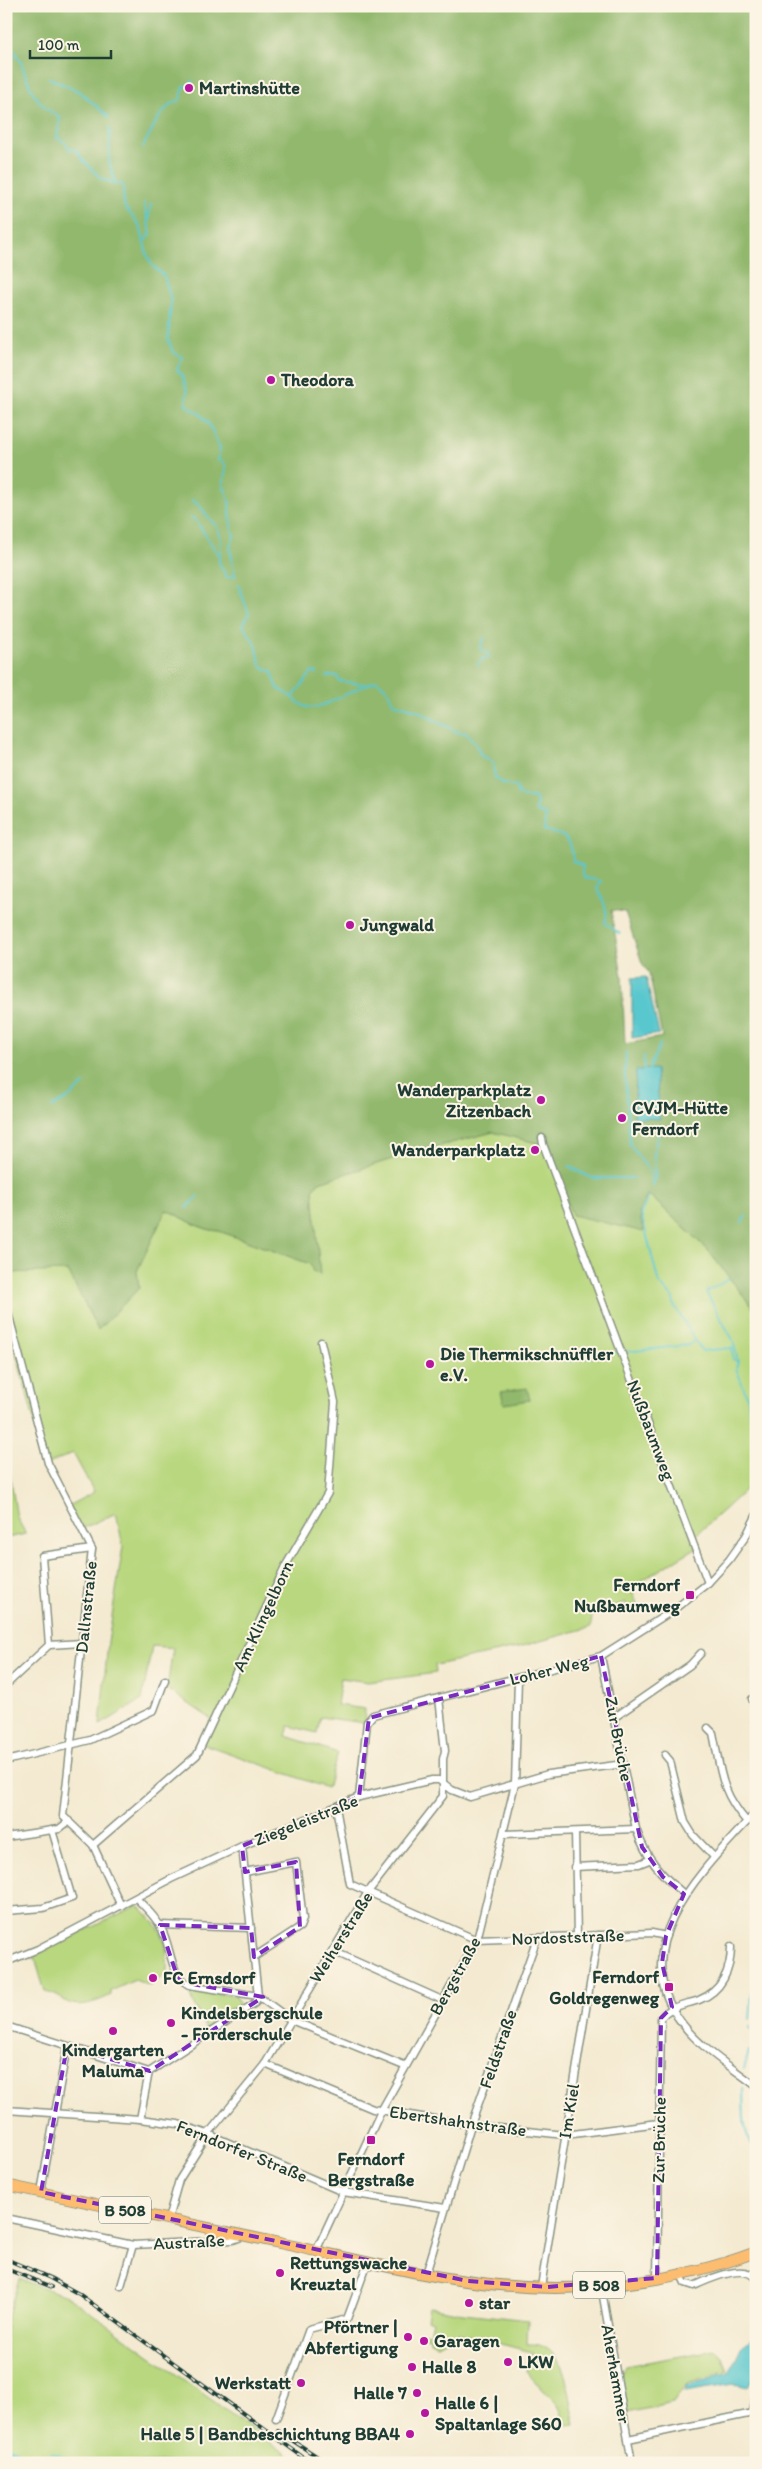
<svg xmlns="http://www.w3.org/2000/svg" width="762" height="2469" viewBox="0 0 762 2469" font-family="Itim,sans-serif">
<rect width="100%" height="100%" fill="#fcf5e5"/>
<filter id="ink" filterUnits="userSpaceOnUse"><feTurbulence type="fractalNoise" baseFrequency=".02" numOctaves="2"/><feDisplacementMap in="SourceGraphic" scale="10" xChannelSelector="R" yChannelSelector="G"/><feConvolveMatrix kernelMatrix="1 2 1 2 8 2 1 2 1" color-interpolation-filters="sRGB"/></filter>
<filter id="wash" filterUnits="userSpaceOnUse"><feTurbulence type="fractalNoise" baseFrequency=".0096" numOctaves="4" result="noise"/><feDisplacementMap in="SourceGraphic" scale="20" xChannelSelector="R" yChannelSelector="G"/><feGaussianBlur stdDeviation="1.12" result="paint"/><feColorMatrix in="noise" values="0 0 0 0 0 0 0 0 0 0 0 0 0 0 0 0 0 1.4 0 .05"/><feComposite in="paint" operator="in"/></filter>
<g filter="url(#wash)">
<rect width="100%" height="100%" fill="#f4ead1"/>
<!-- green -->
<g fill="#b8d77e" stroke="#6c8a59">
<path d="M493 1132 545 1145 643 1231 639 1212 648 1194 707 1249 756 1312V1480L695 1536 699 1546 631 1587 637 1604 628 1607 625 1602 592 1615 591 1627 512 1649 435 1665 436 1673 368 1682 341 1678 337 1705 365 1709 364 1723 320 1717 317 1733 289 1726 286 1736 338 1753 327 1788 201 1743 211 1719 167 1689 173 1648 152 1646 142 1700 100 1725 108 1642 123 1546 116 1513 79 1530 68 1506 94 1492 73 1453 46 1465 6 1316V1273L68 1271 98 1330 139 1288 137 1271 166 1210C184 1217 198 1230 219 1231L310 1264 319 1275 313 1189 319 1182 405 1155Z"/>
<polygon points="6,1449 17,1518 26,1534 6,1538"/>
<path d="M138 1905C163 1931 168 1936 167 1973L150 1986 135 1980 111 1991V1995C99 2001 80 2009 67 2002 59 1997 55 1994 45 1992L34 1955Z"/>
<polygon points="188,1989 235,1996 242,2009 206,2031"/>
<polygon points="19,2279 69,2297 299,2463 40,2463 6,2445 6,2322"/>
<path d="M429 2307 463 2313 528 2320 527 2344C532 2344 538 2344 542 2346 568 2357 570 2400 575 2424L567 2425 558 2405 526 2372 532 2352 458 2333 438 2344 430 2341V2337L423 2335V2332L430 2333 433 2321 427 2319Z"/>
<polygon points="715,2350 723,2357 728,2371 687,2384 673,2403 627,2413 620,2374 625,2366"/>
</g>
<!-- forest -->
<g fill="#92b86d" stroke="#587a50" fill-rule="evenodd">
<path d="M6 6H756V1312L707 1249 648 1194 639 1212 644 1232 572 1215 545 1145 493 1132 405 1155 319 1182 313 1190 320 1275 313 1272 310 1264 219 1231C199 1230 184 1217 166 1210L137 1271 139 1288 98 1330 68 1271 6 1273ZM611 910 625 912 642 963 649 973 662 1037 625 1044 622 976Z"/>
<polygon points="527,1388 530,1400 504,1404 501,1392"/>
</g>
<!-- water -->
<g fill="#59c7ce" stroke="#3c8281">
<polygon points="646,977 659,1034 632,1038 632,978"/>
<polygon points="656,1069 660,1119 634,1118 636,1070"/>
<polygon points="751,2339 756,2340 756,2375 748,2387 734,2384 685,2392 686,2386 729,2373 741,2347"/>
</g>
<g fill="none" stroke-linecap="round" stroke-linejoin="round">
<!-- stream -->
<g stroke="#59c7ce" stroke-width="2">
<path d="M6 19C12 27 8 36 11 45 13 52 18 56 21 62 30 88 34 104 60 117L57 138 66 143 69 149 78 151 81 158 101 179 123 185 124 206 140 226 147 255 152 265 164 276 171 300 168 340 173 352 182 357 177 370 182 375 187 390 186 405 199 413 209 424 220 448 218 460 224 463 226 468 223 486C234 502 227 520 234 536L230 547 235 576 227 577 219 563 221 539 217 526C206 519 204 506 192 500"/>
<polyline points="49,78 80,92 109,117"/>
<polyline points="110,128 109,161 115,182"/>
<path d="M143 147C152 131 161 105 180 100L184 87 193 81"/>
<polyline points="144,203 151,234 145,240"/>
<polyline points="148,224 151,204"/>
<polyline points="191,518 195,519 219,556"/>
<path d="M238 584 249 614 243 625 256 645 261 666 272 672 278 689C289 691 295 704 307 707 322 711 359 685 377 681L387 689 393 703 416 710 457 732 466 733 476 744 481 756C498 761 492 765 495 777L503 784 516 787 518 794 523 797H533L537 801 536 812 546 815 544 830C566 836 571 836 573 861L583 866 582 873 586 878 601 881 597 888C603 899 609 911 605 923L620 934"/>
<polyline points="478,665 482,659 489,658 488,654 480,649 484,638"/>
<polyline points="327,676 337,676 339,681 363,684"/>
<polyline points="292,698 312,672 317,673"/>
<polyline points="626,1052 625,1075 630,1145 650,1172 653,1185"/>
<polyline points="644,1069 644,1056"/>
<polyline points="649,1069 660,1044"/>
<polyline points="52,1107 67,1099 84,1084"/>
<polyline points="569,1166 591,1178 634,1178"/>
<polyline points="653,1185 655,1180 654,1151 658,1135 655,1125"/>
<polyline points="649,1196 641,1213 659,1284 672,1296 675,1307 702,1351 732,1348 733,1359 738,1362 736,1368 748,1399 750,1415 756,1424"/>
<polyline points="187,1208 198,1196"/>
<polyline points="742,1222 746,1216"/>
<polyline points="729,1279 706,1292 733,1340 738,1362"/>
<polyline points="625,1352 689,1345 695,1340"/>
<polyline points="567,1361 618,1352"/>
<polyline points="750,2019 753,1983 756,1978"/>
<polyline points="750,2027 750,2030"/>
<polyline points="744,2069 749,2051"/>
<path d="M743 2088C744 2108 741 2135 756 2150"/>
<polyline points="51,2453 83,2463"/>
</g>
<!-- river -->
<polyline stroke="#59c7ce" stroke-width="10" points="6,2449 31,2463"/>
</g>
</g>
<g filter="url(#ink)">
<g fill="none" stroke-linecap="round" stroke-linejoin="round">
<!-- street casing -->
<g stroke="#8a9482" stroke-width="9">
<g id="street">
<polyline points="542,1138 543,1144 708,1583"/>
<polyline points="6,1305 48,1463 92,1549 63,1816 93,1845 121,1906"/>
<polyline points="49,1645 42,1556 92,1549"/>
<path d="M601 1656 636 1829C646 1858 661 1875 684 1894"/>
<polyline points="6,1685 49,1645 82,1643"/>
<polyline points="752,1699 756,1708"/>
<polyline points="615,1717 690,1665 701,1653"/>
<path d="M708 1728 713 1733C721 1771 720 1791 747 1822"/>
<polyline points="665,1755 670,1761 685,1822 693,1835 714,1857"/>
<polyline points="6,1761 90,1740 154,1710 165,1680"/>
<polyline points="359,1797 367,1722 373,1715 601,1656 672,1611 708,1583 729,1560 746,1536 756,1516"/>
<polyline points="336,1807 350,1884 477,1940 652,1933 666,1936"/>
<path d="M756 1812C707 1866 622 1943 681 2022 700 2048 730 2066 756 2086"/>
<polyline points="750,1819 756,1826"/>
<polyline points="575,1832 577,1937"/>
<polyline points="504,1834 636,1829"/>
<polyline points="6,1837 59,1829 69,1821"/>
<polyline points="93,1845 197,1755 286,1565 328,1493 335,1402 321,1342"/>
<polyline points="574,1867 639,1864 649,1860"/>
<polyline points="245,1872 296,1862 303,1919 300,1927 254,1957"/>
<path d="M136 1898C145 1907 156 1917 161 1928 172 1947 169 1975 189 1985L258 1996 291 2020 404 2066"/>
<polyline points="6,1911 43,1908 72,1898 52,1830"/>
<polyline points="160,1925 251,1928"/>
<polyline points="333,1951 442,2000"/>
<polyline points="6,1962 38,1949 171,1879 242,1846 359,1797 432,1780 439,1780 452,1790 470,1797 548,1774 624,1764"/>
<polyline points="6,2026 149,2072"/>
<polyline points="265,2064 373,2109 471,2125 565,2135 659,2123"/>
<polyline points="6,2110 140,2119 178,2124 208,2134 343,2192 445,2208"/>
<polyline points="140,2119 149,2072 255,2003 258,1996 242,1846"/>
<polyline points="41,2192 67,2046"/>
<polyline points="6,2218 133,2245 233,2240 244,2236"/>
<polyline points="168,2219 179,2180 208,2134 265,2064 368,1892 443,1796 443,1759 445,1751 439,1698"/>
<polyline points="316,2251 381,2111 477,1940 515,1784 518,1678"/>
<path d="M680 2273 685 2283 694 2286C707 2280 745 2262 756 2279"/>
<polyline points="426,2274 471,2125 537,1938"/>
<path d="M657 2278 661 2018C670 2005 685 2005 699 2000 722 1991 731 1970 731 1947"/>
<polyline points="601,2285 632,2463"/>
<polyline points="121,2286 133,2245"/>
<polyline points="541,2287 598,1935"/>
<polyline points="276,2419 309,2329 347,2319 368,2262"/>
<polyline points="628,2439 753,2413 756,2393"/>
</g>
</g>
<!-- primary casing -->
<g stroke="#8a9482" stroke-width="12">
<path id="primary" d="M6 2185C99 2205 191 2224 284 2244 355 2259 426 2278 499 2285 583 2294 677 2282 756 2252"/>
</g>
<!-- street -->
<use href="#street" stroke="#fff" stroke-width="6"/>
<!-- primary -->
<use href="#primary" stroke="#fcbd6f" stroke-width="10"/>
<!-- rail casing -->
<g stroke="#1f3d34" stroke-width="4">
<g id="rail">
<polyline points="6,2259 50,2278 79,2294 311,2463"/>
<polyline points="6,2269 52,2287"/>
<polyline points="278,2431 327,2463"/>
</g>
</g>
<!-- rail -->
<use href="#rail" stroke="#fcf5e5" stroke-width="2" stroke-dasharray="5.5" stroke-linecap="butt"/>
</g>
</g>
<!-- marked area -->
<path fill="none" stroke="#7b2cbf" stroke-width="4" stroke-dasharray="10 6" stroke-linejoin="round" d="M601 1656 642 1847 663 1877 684 1894 666 1936 662 1963 672 2007 661 2018 657 2278 547 2287 468 2281 41 2192 67 2046 150 2071 263 1997 182 1982 177 1976 160 1925 251 1928 254 1957 300 1927 296 1862 245 1872 242 1846 359 1797 369 1718Z"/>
<!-- markers -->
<g fill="#b5179e" stroke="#fcf5e5" stroke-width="2">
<circle cx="189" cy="88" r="5"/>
<circle cx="271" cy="380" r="5"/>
<circle cx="350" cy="925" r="5"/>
<circle cx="541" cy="1100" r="5"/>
<circle cx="622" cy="1118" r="5"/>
<circle cx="535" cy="1150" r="5"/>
<circle cx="430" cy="1364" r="5"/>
<rect x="685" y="1590" width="10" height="10" rx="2.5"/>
<circle cx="153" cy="1978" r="5"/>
<rect x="664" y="1982" width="10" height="10" rx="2.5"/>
<circle cx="171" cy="2023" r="5"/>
<circle cx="113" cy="2031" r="5"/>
<rect x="366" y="2135" width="10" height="10" rx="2.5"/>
<circle cx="280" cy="2273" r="5"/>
<circle cx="469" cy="2303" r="5"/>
<circle cx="408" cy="2337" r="5"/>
<circle cx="424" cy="2341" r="5"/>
<circle cx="508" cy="2362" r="5"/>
<circle cx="412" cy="2367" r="5"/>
<circle cx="301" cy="2383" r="5"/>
<circle cx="417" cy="2393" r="5"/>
<circle cx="425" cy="2413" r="5"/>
<circle cx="410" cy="2434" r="5"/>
</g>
<g text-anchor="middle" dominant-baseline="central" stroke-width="4" stroke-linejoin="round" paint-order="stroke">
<!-- shield labels -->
<g fill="#fcf5e5" stroke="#617469" stroke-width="1">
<rect x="99" y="2196.5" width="52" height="27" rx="4"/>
<rect x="573" y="2271.5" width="52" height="27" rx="4"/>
</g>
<g font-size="16" font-weight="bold" fill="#1f3d34">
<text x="125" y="2210">B 508</text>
<text x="599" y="2285">B 508</text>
</g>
<!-- poi labels -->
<g font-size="18" font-weight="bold" fill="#1f3d34" stroke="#fcf5e5" text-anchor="start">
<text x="199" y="88">Martinshütte</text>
<text x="281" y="380">Theodora</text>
<text x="360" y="925">Jungwald</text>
<text x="531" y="1090" text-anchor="end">Wanderparkplatz<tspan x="531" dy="21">Zitzenbach</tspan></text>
<text x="632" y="1108">CVJM-Hütte<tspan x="632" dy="21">Ferndorf</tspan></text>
<text x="525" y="1150" text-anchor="end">Wanderparkplatz</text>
<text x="440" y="1354">Die Thermikschnüffler<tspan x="440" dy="21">e.V.</tspan></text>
<text x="680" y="1585" text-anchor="end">Ferndorf<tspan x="680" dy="21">Nußbaumweg</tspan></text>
<text x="659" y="1977" text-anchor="end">Ferndorf<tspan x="659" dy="21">Goldregenweg</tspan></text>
<text x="163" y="1978">FC Ernsdorf</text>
<text x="181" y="2013">Kindelsbergschule<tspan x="181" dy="21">- Förderschule</tspan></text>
<text x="113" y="2050" text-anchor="middle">Kindergarten<tspan x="113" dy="21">Maluma</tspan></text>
<text x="371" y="2159" text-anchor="middle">Ferndorf<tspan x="371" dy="21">Bergstraße</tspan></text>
<text x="290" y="2263">Rettungswache<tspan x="290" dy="21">Kreuztal</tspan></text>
<text x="479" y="2303">star</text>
<text x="398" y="2327" text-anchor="end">Pförtner |<tspan x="398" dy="21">Abfertigung</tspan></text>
<text x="434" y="2341">Garagen</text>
<text x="518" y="2362">LKW</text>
<text x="422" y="2367">Halle 8</text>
<text x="291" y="2383" text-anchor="end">Werkstatt</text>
<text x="407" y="2393" text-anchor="end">Halle 7</text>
<text x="435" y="2403">Halle 6 |<tspan x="435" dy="21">Spaltanlage S60</tspan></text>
<text x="400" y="2434" text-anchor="end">Halle 5 | Bandbeschichtung BBA4</text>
</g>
<!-- street labels -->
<g font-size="18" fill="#1f3d34" stroke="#fcf5e5">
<text transform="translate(651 1430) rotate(69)">Nußbaumweg</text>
<text transform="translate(86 1607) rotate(-84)">Dallnstraße</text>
<text transform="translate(263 1616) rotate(-65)">Am Klingelborn</text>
<text transform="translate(549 1670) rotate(-14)">Loher Weg</text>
<text transform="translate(619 1739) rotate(79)">Zur Brüche</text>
<text transform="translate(306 1820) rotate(-22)">Ziegeleistraße</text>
<text transform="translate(341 1937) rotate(-58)">Weiherstraße</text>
<text transform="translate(568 1937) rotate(-2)">Nordoststraße</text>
<text transform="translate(455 1976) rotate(-61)">Bergstraße</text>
<text transform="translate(498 2049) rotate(-71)">Feldstraße</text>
<text transform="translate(569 2111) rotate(-81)">Im Kiel</text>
<text transform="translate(458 2121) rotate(8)">Ebertshahnstraße</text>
<text transform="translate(659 2140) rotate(-89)">Zur Brüche</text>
<text transform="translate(242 2151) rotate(22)">Ferndorfer Straße</text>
<text transform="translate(189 2242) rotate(-3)">Austraße</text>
<text transform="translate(616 2374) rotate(80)">Aherhammer</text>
</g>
</g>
<!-- margin -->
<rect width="762" height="2469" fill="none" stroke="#fcf5e5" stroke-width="25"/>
<!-- scale -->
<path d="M30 50v8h81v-8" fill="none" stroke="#1f3d34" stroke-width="2.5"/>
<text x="38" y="50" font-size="15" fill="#1f3d34" stroke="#fcf5e5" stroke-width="4" paint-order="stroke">100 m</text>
</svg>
